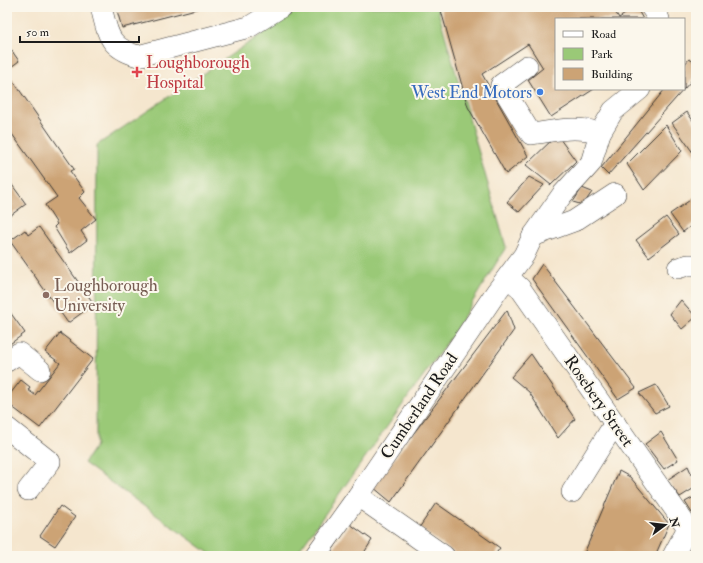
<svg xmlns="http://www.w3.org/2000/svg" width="703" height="563" viewBox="0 0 703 563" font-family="'IM FELL Double Pica',serif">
<rect width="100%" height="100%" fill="#fbf7ec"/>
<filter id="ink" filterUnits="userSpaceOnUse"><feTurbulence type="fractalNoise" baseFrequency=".025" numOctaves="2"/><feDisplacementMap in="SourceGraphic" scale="8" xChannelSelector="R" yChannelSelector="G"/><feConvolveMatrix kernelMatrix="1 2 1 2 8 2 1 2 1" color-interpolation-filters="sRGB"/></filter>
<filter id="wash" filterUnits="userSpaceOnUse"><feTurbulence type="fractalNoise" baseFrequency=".012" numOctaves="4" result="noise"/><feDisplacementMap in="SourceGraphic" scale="16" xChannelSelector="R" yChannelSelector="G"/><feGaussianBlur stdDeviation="0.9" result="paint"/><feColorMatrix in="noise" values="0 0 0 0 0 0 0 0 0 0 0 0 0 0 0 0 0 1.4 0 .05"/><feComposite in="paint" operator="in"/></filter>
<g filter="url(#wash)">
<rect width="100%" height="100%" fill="#f5e6ce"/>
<!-- green -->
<polygon fill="#9ac977" stroke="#5b724a" points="302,7 437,7 506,247 453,334 295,556 213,556 84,463 96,445 97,145"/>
<g id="blocks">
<!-- building -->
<g fill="#cca375">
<polygon points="116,7 200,7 200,8 122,28"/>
<polygon points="440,7 612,7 619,18 636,7 643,19 556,19 556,89 594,89 551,117 528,80 543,68 528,44 482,74 528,156 506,174 468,107"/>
<polygon points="7,44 19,61 7,70"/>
<polygon points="689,59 696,63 696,75 684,89 684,65"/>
<polygon points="7,72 74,169 70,171 85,192 79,198 96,219 81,231 87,240 70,253 54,227 57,224 45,205 57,197 7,127"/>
<polygon points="665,89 684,89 608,175 601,168"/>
<polygon points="687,112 696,125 696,157 672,123"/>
<polygon points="666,125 682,151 644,190 627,164"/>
<polygon points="557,135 576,161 551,185 526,165"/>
<polygon points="529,177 544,185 519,212 507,202"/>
<polygon points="7,178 26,204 7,218"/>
<polygon points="582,188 592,192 583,205 573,202"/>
<polygon points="696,196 696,222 683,232 670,214"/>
<polygon points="666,217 679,234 649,257 636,240"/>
<polygon points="39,227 94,304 68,323 10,241 25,230 28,235"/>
<polygon points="542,264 636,388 618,399 532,279"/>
<polygon points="681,300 696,317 682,329 670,314"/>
<polygon points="7,308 25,333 7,346"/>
<polygon points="507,310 514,330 391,502 373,487"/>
<polygon points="60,333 93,359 40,428 7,403 7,398 21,380 30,387 28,390 35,395 60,363 45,352"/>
<polygon points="531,354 575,419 558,438 529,392 511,377"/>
<polygon points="656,385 669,406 655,413 639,393"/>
<polygon points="661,432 678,460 664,469 645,444"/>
<polygon points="688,466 696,484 696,487 680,497 667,480"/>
<polygon points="619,471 630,477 669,524 655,556 583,556"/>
<polygon points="696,496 696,511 692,513 685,502"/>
<polygon points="436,503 500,548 494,556 459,556 419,528"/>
<polygon points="60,506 75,517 55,546 40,536"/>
<polygon points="350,524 372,540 362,556 338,556 331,552"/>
</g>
</g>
</g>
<g filter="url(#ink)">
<use href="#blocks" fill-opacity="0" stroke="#3d3a37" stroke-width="1"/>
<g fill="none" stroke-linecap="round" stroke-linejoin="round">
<!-- minor casing -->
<g stroke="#3d3a37" stroke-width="22">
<g id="minor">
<path d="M101 7C108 34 108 47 138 56L249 27 281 7"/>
<polyline points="651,7 659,19"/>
<path d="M527 66 501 85 531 134C556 131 575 125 600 133"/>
<polyline points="533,236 574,221 615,194"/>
<polyline points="678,268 688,265 696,265"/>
<polyline points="508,277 520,288 688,528 673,556"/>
<polyline points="7,361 19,353 40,370"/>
<polyline points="7,428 50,462 28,490"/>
<polyline points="572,492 615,423"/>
<polyline points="358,496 444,556"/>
<polyline points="315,556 358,496 497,291 524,255 533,236 562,195 591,163 600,133 613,111 640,89"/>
</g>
</g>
<!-- minor -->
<use href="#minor" stroke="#fff" stroke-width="21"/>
</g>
</g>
<!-- markers -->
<path fill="#e0444e" stroke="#fbf7ec" stroke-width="1.5" d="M135 66h4v4h4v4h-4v4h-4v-4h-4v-4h4z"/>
<circle fill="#3f7fe0" stroke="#fbf7ec" stroke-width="1.5" cx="540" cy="92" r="4"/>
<circle fill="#8d6e63" stroke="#fbf7ec" stroke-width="1.5" cx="46" cy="295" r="4"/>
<g text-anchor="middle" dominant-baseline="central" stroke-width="4" stroke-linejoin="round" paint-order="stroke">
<!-- health labels -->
<g font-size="17" fill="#be3a42" stroke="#fbf7ec" text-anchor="start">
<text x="146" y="62">Loughborough<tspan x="146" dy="20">Hospital</tspan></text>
</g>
<!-- shop labels -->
<g font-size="17" fill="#366cbe" stroke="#fbf7ec" text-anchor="end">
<text x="532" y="92">West End Motors</text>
</g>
<!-- education labels -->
<g font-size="17" fill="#785e54" stroke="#fbf7ec" text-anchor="start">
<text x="54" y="285">Loughborough<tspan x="54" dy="20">University</tspan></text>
</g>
<!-- street labels -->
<g font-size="17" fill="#1c1c1c" stroke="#fbf7ec">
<text transform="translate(599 401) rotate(55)">Rosebery Street</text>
<text transform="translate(419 406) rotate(-56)">Cumberland Road</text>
</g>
</g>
<!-- margin -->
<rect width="703" height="563" fill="none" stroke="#fbf7ec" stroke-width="24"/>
<!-- legend -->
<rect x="555" y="18" width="130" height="72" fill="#fbf7ec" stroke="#a29f99"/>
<rect x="563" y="31" width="20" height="6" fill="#ffffff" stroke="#a29f99"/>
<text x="591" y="38" font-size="12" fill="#1c1c1c">Road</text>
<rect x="563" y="48" width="20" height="12" fill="#9ac977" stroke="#a29f99"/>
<text x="591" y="58" font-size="12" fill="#1c1c1c">Park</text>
<rect x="563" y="68" width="20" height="12" fill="#cca375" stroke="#a29f99"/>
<text x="591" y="78" font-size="12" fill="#1c1c1c">Building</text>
<!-- north arrow -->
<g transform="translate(665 525) rotate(75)" stroke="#fbf7ec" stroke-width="3" paint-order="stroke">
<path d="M0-3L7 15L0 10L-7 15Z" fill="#1c1c1c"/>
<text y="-6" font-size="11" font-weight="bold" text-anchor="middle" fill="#1c1c1c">N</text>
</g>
<!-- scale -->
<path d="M20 36v6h119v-6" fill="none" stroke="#1c1c1c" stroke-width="2"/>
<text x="26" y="36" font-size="12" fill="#1c1c1c" stroke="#fbf7ec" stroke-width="3" paint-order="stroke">50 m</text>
</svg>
